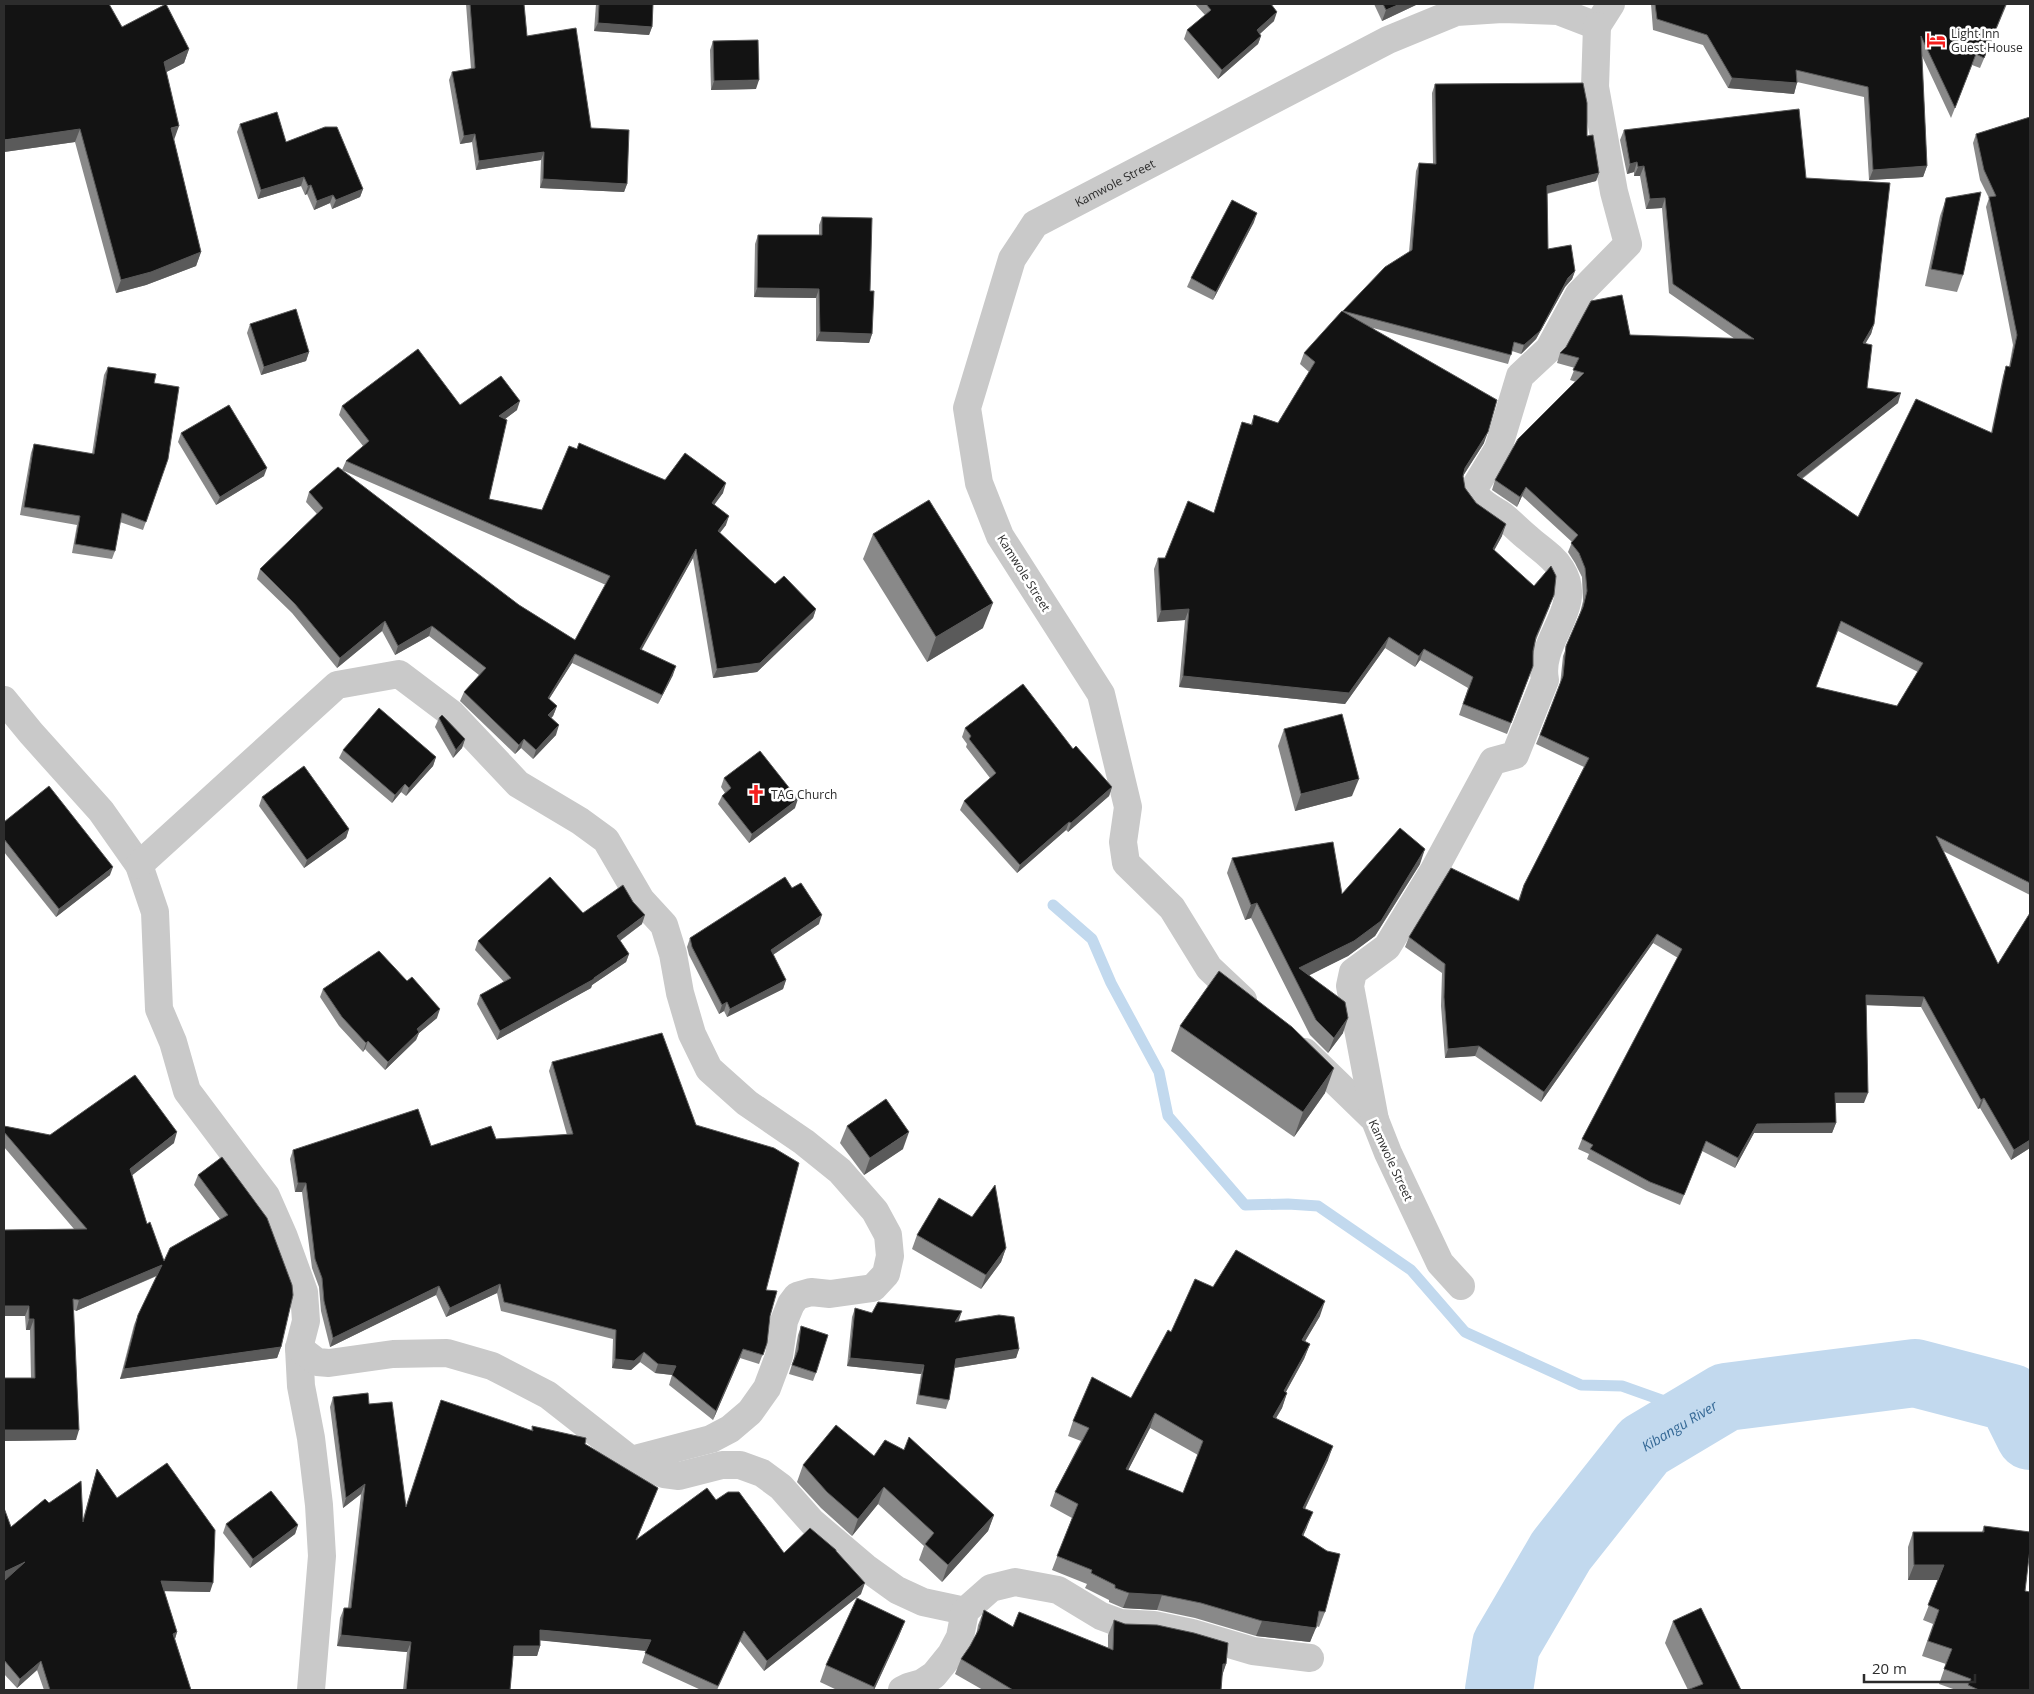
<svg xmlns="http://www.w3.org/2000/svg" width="2034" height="1694" viewBox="0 0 2034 1694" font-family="'Open Sans',sans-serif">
<rect width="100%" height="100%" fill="#fff"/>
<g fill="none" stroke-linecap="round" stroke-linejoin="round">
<!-- stream -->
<polyline stroke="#c2d9ee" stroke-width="11" points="1053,905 1092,939 1111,983 1159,1072 1168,1116 1245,1205 1288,1204 1318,1206 1411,1270 1465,1332 1581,1385 1622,1386 1698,1413"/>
<!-- river -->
<path stroke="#c2d9ee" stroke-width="68" id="s1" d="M1499 1690 1506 1645 1561 1551 1644 1446 1726 1397 1915 1373 2011 1398 2030 1436"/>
<!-- minor -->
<g stroke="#c9c9c9" stroke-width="28">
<polyline points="4,700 31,733 101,811 139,865 155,912 159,1009 173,1042 187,1091 266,1196 284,1237 304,1292 306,1321 299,1348 301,1386 311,1438 319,1505 322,1556 311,1690"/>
<polyline points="139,865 337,685 399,674 452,714 518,784 580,821 606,840 641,900 664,925 673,954 680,993 692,1034 709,1069 747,1103 804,1142 840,1171 875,1211 888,1235 890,1256 886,1274 873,1288 830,1294 811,1292 797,1296 791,1304 784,1321 779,1356 767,1388 750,1412 730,1429 711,1439 631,1460 548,1395 492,1366 447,1353 393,1354 329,1363 317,1362 299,1348"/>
<path id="s2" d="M1243 1000 1209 968 1172 908 1126 863 1123 842 1128 807 1101 694 1000 536 979 483 967 408 1012 259 1035 224 1388 40 1456 12 1502 9 1558 11 1597 26 1611 4"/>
<polyline points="1305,1052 1375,1120 1388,1153 1440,1263 1461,1286"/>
<path d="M1375 1120 1350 986 1353 972 1387 947 1434 870 1493 761 1515 755 1545 680C1537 640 1586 608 1561 569 1553 556 1539 548 1528 538 1519 531 1511 522 1502 515 1494 510 1484 505 1477 497 1474 494 1475 491 1475 487L1498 449 1520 376 1549 349 1579 294 1628 244 1614 192 1595 87 1597 26"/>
<polyline points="631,1460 664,1474 679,1476 722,1465 740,1465 762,1473 781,1487 812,1522 865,1567 897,1590 923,1602 965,1611"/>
<polyline points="902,1690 908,1687 922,1683 934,1675 951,1654 960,1637 965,1611 991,1588 1015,1582 1058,1590 1101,1616 1120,1623 1154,1625 1192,1633 1253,1651 1310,1658"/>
</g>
</g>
<!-- wall -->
<g fill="#898989" fill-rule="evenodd">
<polygon points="466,4 524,4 527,36 591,128 627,184 624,192 540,188 541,160 476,170 472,142 460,144 449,80 452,72 471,69"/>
<polygon points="596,4 653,4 652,27 649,35 594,31"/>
<polygon points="1195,4 1271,4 1274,21 1260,34 1261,36 1258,44 1218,79 1184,39 1187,30 1205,15"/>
<polygon points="1374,4 1418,4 1382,21"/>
<polygon points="1651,4 2007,4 1980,68 1972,65 1951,118 1922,56 1927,166 1923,177 1869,180 1864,97 1797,82 1794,94 1728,88 1703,45 1653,30"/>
<polygon points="122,27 189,49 184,63 166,72 174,140 201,252 196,266 146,285 116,293 75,142 4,152"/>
<polygon points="713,41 756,89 711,90 710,50"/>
<polygon points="1435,84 1587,136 1599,173 1596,181 1547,194 1548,249 1575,271 1572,279 1565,287 1536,339 1521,354 1512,351 1508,364 1373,328 1484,443 1463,476 1465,488 1502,536 1494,550 1550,606 1536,640 1529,677 1507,734 1459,715 1468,688 1420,660 1415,667 1385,648 1345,704 1179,687 1185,620 1157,622 1154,569 1158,558 1165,558 1214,512 1242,422 1251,424 1254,415 1278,423 1309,372 1300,364 1304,353 1343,311 1409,252 1416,171 1419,163 1433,164 1432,93"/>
<path d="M2030 117V895L1943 851 1998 964 2030 913V1148L2011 1160 1980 1108 1978 1109 1921 1007 1866 1005 1864 1103H1836V1123L1832 1133H1754L1735 1168 1702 1151 1680 1205 1647 1191 1587 1159 1589 1154 1578 1149 1582 1139 1678 958 1653 943 1541 1102 1475 1056 1445 1058 1441 1006 1442 973 1405 947 1409 937 1518 901 1524 885 1584 767 1536 744 1560 685 1563 656 1580 613 1583 601 1582 577 1575 563 1568 552 1572 542 1522 496 1517 507 1492 490 1495 480 1576 382 1570 380 1575 368 1557 363 1560 353 1630 335 1735 339 1669 293 1662 208 1646 209 1640 176H1634V172L1627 174 1620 140 1624 130 1806 178 1874 324 1871 334 1865 343 1867 388 1898 403 1802 479 1858 517 1991 433 2003 376 2006 366 2009 367 2013 345 1986 207 1989 198 1980 180 1973 143 1976 134ZM1838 631 1918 672 1897 706 1816 687Z"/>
<polygon points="240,124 286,142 363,189 360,197 332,209 330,203 314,210 307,194 305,195 301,186 258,199 237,132"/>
<polygon points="1946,199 1963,275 1957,292 1925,286 1940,216"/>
<polygon points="822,217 870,291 872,334 869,343 816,341 816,298 754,297 755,244 758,235 819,235 819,225"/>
<polygon points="1254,222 1213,300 1187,287 1191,278"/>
<polygon points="250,324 309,352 306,361 261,375 247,333"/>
<polygon points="108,367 154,383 168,459 143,530 120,522 115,551 112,559 72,553 77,525 20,515 31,453 34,444 92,454 104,375"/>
<polygon points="460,405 517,410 505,419 489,499 542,510 577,449 665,480 723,493 714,504 726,525 720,533 775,584 816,609 813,618 757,672 713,678 693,558 641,649 673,675 658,704 572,663 549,699 557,706 553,716 551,718 556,735 533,759 521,748 515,754 460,701 464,692 479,675 429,636 395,655 382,631 337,668 292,613 257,579 260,569 317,514 306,502 309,492 519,605 575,640 606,585 342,470 346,461 363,446 339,415 342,406"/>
<polygon points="181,433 264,476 216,505 178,442"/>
<polygon points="873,534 983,628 927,662 863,559"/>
<polygon points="439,718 465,739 462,748 453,758 435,727"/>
<polygon points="965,728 1073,749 1112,787 1109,796 1068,832 1066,830 1017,873 960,810 964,801 990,778 966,747 967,744 962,737"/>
<polygon points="1284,729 1352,796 1295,811 1278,746"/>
<polygon points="343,750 436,757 433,766 406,796 401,792 392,803 339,758"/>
<polygon points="724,778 795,808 749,843 718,804 722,796 725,793 721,787"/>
<polygon points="262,797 349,829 346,838 304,868 259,806"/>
<polygon points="4,822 110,875 56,917 4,852"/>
<polygon points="1232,858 1342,894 1420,864 1375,936 1348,956 1309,975 1343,1033 1328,1053 1310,1035 1251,918 1245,920 1227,873"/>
<polygon points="792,888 819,924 773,955 786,980 783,989 727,1017 724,1011 719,1014 689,955 687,947 690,938"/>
<polygon points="583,913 642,924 620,941 629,954 626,962 592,985 591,988 497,1040 477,1004 480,995 504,982 475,950 478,941"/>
<polygon points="323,989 437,1018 419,1033 416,1040 385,1070 365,1049 363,1052 339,1026 320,997"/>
<polygon points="1180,1026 1325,1093 1294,1137 1171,1051"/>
<polygon points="552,1062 696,1125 766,1290 770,1316 767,1343 759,1364 740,1358 713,1420 669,1385 672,1375 655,1373 640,1362 631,1370 612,1368 613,1339 501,1311 497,1293 446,1317 436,1295 330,1347 321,1311 319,1287 312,1268 302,1192 295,1192 290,1159 293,1150 431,1146 496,1139 567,1135 549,1071"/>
<polygon points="4,1126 50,1135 174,1143 132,1175 147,1224 164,1261 220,1219 194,1185 198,1175 222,1157 281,1347 277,1358 120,1379 134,1325 138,1315 157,1276 76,1311 74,1310 76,1440 4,1441 4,1378 31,1378 30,1330 26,1330 25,1316 4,1316 4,1230 74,1229 4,1147"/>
<polygon points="847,1126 903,1149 864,1175 840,1143"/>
<polygon points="917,1235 1006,1248 1001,1262 981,1289 912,1249"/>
<path d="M1213 1287 1320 1316 1305 1341 1310 1344 1304 1359 1286 1392 1287 1393 1282 1408 1276 1418 1328 1460 1305 1509 1307 1527 1303 1536 1325 1612 1319 1627 1316 1626 1310 1642 1256 1636 1195 1618 1157 1610 1123 1608 1109 1602V1600L1085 1588 1087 1584 1052 1570 1072 1518 1050 1506 1055 1492 1081 1441 1068 1436 1073 1421 1131 1398 1171 1332ZM1150 1428 1198 1455 1183 1493 1128 1470Z"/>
<polygon points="855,1308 872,1313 959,1320 958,1321 1019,1349 1016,1358 954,1368 949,1400 946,1409 916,1404 921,1374 847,1366 852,1317"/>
<polygon points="801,1326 816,1373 813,1381 789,1374 794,1358 798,1335"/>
<polygon points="333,1397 369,1404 406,1506 531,1431 532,1426 585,1444 658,1488 637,1539 716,1500 784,1553 836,1550 836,1552 861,1594 764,1671 740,1641 717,1690 701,1690 642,1663 646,1651 540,1640 540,1646 537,1656 513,1656 510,1690 403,1690 407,1652 337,1646 340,1618 344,1608 348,1608 361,1494 343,1508 330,1407"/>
<polygon points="874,1456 994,1515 988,1531 942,1582 919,1560 924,1546 878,1504 852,1536 821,1508 797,1482 803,1465"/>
<polygon points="97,1469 117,1498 210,1592 164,1591 177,1632 175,1639 191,1690 44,1690 37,1670 17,1688 4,1674 4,1581 7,1578 4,1580 4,1508 11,1527 49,1503 83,1519 94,1479"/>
<polygon points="226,1524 298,1525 295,1534 250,1568 223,1533"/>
<polygon points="1984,1526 2025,1591 2030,1690 1956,1690 1939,1684 1946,1664 1922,1656 1933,1624 1923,1620 1939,1580 1908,1580 1908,1547 1913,1532 1982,1532"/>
<polygon points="984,1610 1013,1627 1108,1648 1108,1635 1114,1620 1226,1664 1222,1675 1221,1690 983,1690 955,1674 961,1659 970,1646 976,1636 978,1625"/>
<polygon points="905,1621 898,1638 874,1690 837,1690 820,1682 826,1665"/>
<polygon points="1673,1621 1741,1690 1688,1690 1665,1643"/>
</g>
<!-- shaded-wall -->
<g fill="#5a5a5a">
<polygon points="1400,4 1418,4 1382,21 1386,10"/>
<polygon points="1277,12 1274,21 1254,39 1257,30"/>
<polygon points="598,23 652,27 649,35 594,31"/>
<polygon points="1261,36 1258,44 1218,79 1222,70"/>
<polygon points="189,49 184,63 159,76 164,62"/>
<polygon points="1732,78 1797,83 1794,94 1728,88"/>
<polygon points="759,80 756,89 711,90 714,81"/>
<polygon points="179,126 174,140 171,128"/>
<polygon points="80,129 75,142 4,152 4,140"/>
<polygon points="475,134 472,142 460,144 464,136"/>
<polygon points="544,152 541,160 476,170 479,161"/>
<polygon points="1637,162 1634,172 1627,174 1630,164"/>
<polygon points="1644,166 1640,176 1634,176 1638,167"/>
<polygon points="1927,166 1923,177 1869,180 1873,170"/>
<polygon points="1599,173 1596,181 1544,194 1547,186"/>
<polygon points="304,177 301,186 258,199 261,190"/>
<polygon points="543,179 627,184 624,192 540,188"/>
<polygon points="311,185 307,194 305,195 308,186"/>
<polygon points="363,189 360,197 332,209 336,200"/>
<polygon points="333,195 330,203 314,210 317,201"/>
<polygon points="1665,198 1662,208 1646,209 1650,199"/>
<polygon points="1257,213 1254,222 1213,300 1216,292"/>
<polygon points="201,252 196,266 146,285 116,293 121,280"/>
<polygon points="1575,271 1572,279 1565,287 1536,339 1521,354 1524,345 1568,278"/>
<polygon points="757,288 819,289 816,298 754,297"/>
<polygon points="1874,324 1871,334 1860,353 1863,343"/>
<polygon points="820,332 872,334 869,343 816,341"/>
<polygon points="309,352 306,361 261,375 264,367"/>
<polygon points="1901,393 1898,403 1793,485 1797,475"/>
<polygon points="520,401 517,410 496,426 499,416"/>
<polygon points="1488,432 1484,443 1461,479 1465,468"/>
<polygon points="267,468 264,476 216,505 220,497"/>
<polygon points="726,483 723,493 709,512 712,503"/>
<polygon points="1526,487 1522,496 1517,507 1520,497"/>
<polygon points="729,516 726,525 714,540 718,531"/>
<polygon points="1506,524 1502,536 1489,560 1493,549"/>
<polygon points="696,549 693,558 637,658 640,649"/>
<polygon points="993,603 983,628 927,662 936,637"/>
<polygon points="816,609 813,618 757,672 713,678 717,669"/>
<polygon points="1189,609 1185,620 1157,622 1161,611"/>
<polygon points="385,621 382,631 337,668 340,658"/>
<polygon points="432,626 429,636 395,655 398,646"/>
<polygon points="1389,637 1385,648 1345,704 1179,687 1183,676"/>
<polygon points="1424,649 1420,660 1415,667 1419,656"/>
<polygon points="575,654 572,663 544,707 548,698"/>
<polygon points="676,666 673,675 658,704 662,695"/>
<polygon points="557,706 553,716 545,724 548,715"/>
<polygon points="559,725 556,735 533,759 536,750"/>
<polygon points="465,739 462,748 453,758 456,750"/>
<polygon points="524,739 521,748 515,754 519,745"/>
<polygon points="436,757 433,766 406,796 409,788"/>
<polygon points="1359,779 1352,796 1295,811 1301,794"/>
<polygon points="405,784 401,792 392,803 395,795"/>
<polygon points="1112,787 1109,796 1068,832 1071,823"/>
<polygon points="798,799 795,808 749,843 752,834"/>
<polygon points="1069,822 1066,830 1017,873 1020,865"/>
<polygon points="349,829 346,838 304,868 307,860"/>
<polygon points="1425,849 1420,864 1375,936 1348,956 1296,982 1299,968"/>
<polygon points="113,867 110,875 56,917 59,909"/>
<polygon points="1257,903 1251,918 1245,920 1251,905"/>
<polygon points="645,915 642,924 614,945 617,936"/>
<polygon points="822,915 819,924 768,958 771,950"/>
<polygon points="1657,934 1653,943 1541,1102 1544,1092"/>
<polygon points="629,954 626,962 592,985 591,988 497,1040 500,1031 594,978"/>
<polygon points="786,980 783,989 727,1017 730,1009"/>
<polygon points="1866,995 1924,997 1921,1007 1862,1005"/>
<polygon points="727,1002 724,1011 719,1014 722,1005"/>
<polygon points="440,1009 437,1018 419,1033 416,1040 385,1070 388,1062 417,1029"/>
<polygon points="1348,1018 1343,1033 1328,1053 1334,1038"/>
<polygon points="368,1041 365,1049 363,1052 366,1043"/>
<polygon points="1479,1046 1475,1056 1445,1058 1448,1049"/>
<polygon points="1334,1068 1325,1093 1294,1137 1303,1112"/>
<polygon points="1835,1093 1868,1093 1864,1103 1832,1103"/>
<polygon points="1984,1098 1980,1108 1978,1109 1981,1100"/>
<polygon points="1836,1123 1832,1133 1754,1133 1735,1168 1738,1158 1757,1124"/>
<polygon points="177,1132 174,1143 126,1180 130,1169"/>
<polygon points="909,1132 903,1149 864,1175 870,1158"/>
<polygon points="2030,1140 2030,1148 2011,1160 2014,1150"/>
<polygon points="298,1183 306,1183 302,1192 295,1192"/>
<polygon points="1006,1248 1001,1262 981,1289 986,1275"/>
<polygon points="162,1265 158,1275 76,1311 79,1300"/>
<polygon points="500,1284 497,1293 446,1317 450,1308"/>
<polygon points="439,1286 436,1295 330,1347 333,1338"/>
<polygon points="1325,1301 1320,1316 1297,1355 1302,1340"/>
<polygon points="4,1306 29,1306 25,1316 4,1316"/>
<polygon points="962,1311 959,1320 951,1331 955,1322"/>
<polygon points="29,1319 34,1319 30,1330 26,1330"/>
<polygon points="1310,1344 1304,1359 1278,1406 1284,1391"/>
<polygon points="281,1347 277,1358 120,1379 124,1369"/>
<polygon points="743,1349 740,1358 713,1420 716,1411"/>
<polygon points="1019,1349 1016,1358 953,1368 956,1359"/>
<polygon points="644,1352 640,1362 631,1370 612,1368 615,1359"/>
<polygon points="850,1358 924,1365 921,1374 847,1366"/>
<polygon points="658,1364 676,1366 673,1375 655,1373"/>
<polygon points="1287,1393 1282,1408 1268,1432 1273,1417"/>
<polygon points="1155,1413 1150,1428 1121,1484 1126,1469"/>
<polygon points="4,1430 79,1430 76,1440 4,1441"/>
<polygon points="1333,1446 1328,1460 1298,1523 1303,1508"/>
<polygon points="365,1484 361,1494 343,1508 346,1498"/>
<polygon points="884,1487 878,1504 852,1536 858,1519"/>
<polygon points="1313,1512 1307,1527 1297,1550 1302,1535"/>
<polygon points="994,1515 988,1531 942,1582 948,1565"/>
<polygon points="298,1525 295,1534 250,1568 253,1559"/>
<polygon points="25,1562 21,1571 4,1580 4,1572"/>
<polygon points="1914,1565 1944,1565 1939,1580 1908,1580"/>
<polygon points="161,1581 213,1583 210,1592 157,1591"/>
<polygon points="865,1583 861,1594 764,1671 767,1661"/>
<polygon points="1129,1593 1162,1595 1157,1610 1123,1608"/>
<polygon points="905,1621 898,1638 874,1690 873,1690"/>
<polygon points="1262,1621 1316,1628 1310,1642 1256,1636"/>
<polygon points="540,1630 651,1640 647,1651 536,1640"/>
<polygon points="744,1631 740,1641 716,1690 718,1686"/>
<polygon points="177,1632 174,1642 173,1634"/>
<polygon points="341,1635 411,1642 407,1652 337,1646"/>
<polygon points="514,1646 540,1646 537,1656 510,1656"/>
<polygon points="41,1661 37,1670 17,1688 20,1679"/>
<polygon points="1223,1664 1226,1664 1221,1679"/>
</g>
<!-- building -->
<g fill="#131313" stroke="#5a5a5a" fill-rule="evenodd">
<polygon points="4,4 109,4 122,27 166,4 189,49 164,62 179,126 171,128 201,252 151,272 121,280 80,129 4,140"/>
<polygon points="470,4 524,4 527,36 576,28 591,128 629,130 627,184 543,179 544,152 479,161 475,134 464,136 452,72 475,68"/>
<polygon points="599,4 653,4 652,27 598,23"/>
<polygon points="1206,4 1271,4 1277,12 1257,30 1261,36 1222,70 1187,30 1211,10"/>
<polygon points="1383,4 1400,4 1386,10"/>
<polygon points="1655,4 2006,4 1984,58 1976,54 1955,108 1921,36 1927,166 1873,170 1868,87 1796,70 1797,83 1732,78 1707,35 1657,19"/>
<polygon points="758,40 759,80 714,81 713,41"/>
<polygon points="1583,83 1587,103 1587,136 1593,135 1599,173 1547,186 1548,249 1571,245 1575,271 1568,278 1540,331 1524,345 1514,342 1511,355 1343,311 1385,267 1412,250 1419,163 1436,164 1435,84"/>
<path d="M1799 109 1806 178 1890 183 1874 324 1863 343 1872 345 1867 388 1901 393 1797 475 1858 517 1916 399 1992 433 2006 366 2010 367 2017 335 1989 197 1996 196 1984 170 1976 134 2030 117V883L1936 836 1998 964 2030 913V1140L2014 1150 1984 1098 1981 1100 1924 997 1866 995 1868 1093H1835L1836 1123 1757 1124 1738 1158 1706 1141 1684 1195 1650 1182 1590 1149 1593 1145 1582 1139 1682 949 1657 934 1544 1092 1479 1046 1448 1049 1444 997 1445 964 1409 937 1451 868 1519 901 1524 885 1589 758 1540 735 1563 676 1566 646 1583 607 1587 591 1585 568 1579 553 1571 543 1578 535 1526 487 1520 497 1495 480 1518 439 1584 373 1573 370 1579 358 1560 353 1566 347 1591 301 1622 295 1630 335 1754 339 1673 284 1665 198 1650 199 1644 166 1638 167 1637 162 1630 164 1624 130ZM1841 621 1923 663 1897 706 1816 687Z"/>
<polygon points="277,112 286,142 325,127 337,127 363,189 336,200 333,195 317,201 311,185 308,186 304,177 261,190 240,124"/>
<polygon points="1981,192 1963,275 1931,269 1946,198"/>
<polygon points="1232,200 1257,213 1216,292 1191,278"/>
<polygon points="822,217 872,218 870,291 874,291 872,334 820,332 819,289 757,288 758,235 822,235"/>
<polygon points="296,309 309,352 264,367 250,324"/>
<polygon points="1342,311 1497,400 1488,432 1465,468 1463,476 1465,488 1476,503 1506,524 1493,549 1534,586 1551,566 1556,576 1554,595 1536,637 1533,651 1533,666 1511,723 1463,704 1473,677 1424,649 1419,656 1389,637 1349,693 1183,676 1189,609 1161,611 1158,558 1165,558 1188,501 1214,513 1242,422 1252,425 1254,415 1278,423 1315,362 1304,353"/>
<polygon points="418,349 460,405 501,376 520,401 499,416 507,420 489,499 542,510 569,446 577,449 579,443 665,480 685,453 726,483 712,503 729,516 718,531 775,584 784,576 816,609 760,663 717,669 696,549 640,649 676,666 662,695 575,654 548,698 557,706 548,715 559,725 536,750 524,739 519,745 464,692 486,668 432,626 398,646 385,621 340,658 295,604 260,569 323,508 309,492 338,467 519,605 575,640 610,576 346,461 369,441 342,406"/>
<polygon points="108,367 156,374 154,383 179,387 168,459 146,522 122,513 115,551 75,544 80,516 24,507 34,444 94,454"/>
<polygon points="229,405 267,468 220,497 181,433"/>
<polygon points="929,500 993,603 936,637 873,534"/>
<polygon points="1023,684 1073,749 1076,746 1112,787 1071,823 1069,822 1020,865 964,801 996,773 969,739 971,736 965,728"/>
<polygon points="379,708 436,757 409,788 405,784 395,795 343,750"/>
<polygon points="1342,714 1359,779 1301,794 1284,729"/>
<polygon points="442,715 465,739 456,750 439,718"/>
<polygon points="760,751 798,799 752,834 722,796 731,788 724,778"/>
<polygon points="304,766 349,829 307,860 262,797"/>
<polygon points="49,786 113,867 59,909 4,839 4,822"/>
<polygon points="1400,828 1425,849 1381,921 1354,941 1299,968 1345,1002 1348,1018 1334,1038 1316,1020 1257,903 1251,905 1232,858 1333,842 1342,894"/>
<polygon points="550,877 583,913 623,885 633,902 645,915 617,936 629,954 594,978 594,979 500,1031 480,995 511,978 478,941"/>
<polygon points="785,877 792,888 801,883 822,915 771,950 786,980 730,1009 727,1002 722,1005 692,947 690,938"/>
<polygon points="379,951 407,981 412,977 440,1009 417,1029 419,1032 388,1062 368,1041 366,1043 342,1017 323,989"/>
<polygon points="1219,971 1292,1027 1334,1068 1303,1112 1180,1026"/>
<polygon points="662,1033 696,1125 774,1148 799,1163 766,1290 777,1291 770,1316 767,1343 763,1355 743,1349 716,1411 672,1375 676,1366 658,1364 644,1352 634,1361 615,1359 616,1330 504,1302 500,1284 450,1308 439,1286 333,1338 324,1301 322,1278 315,1259 306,1183 298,1183 293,1150 418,1109 431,1146 491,1126 496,1139 573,1134 552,1062"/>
<polygon points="135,1075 177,1132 130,1169 147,1224 150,1222 164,1261 170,1248 228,1215 198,1175 222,1157 267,1218 292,1285 293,1295 281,1347 124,1369 138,1315 162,1265 79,1300 73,1299 79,1430 4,1430 4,1378 35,1378 34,1319 29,1319 29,1306 4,1306 4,1230 87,1229 4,1132 4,1126 50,1135"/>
<polygon points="886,1099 909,1132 870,1158 847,1126"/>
<polygon points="995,1185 1006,1248 986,1275 917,1235 939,1198 972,1217"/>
<path d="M1236 1250 1325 1301 1302 1340 1310 1344 1284 1391 1287 1393 1273 1417 1333 1446 1303 1508 1313 1512 1302 1535 1327 1551 1340 1554 1325 1612 1319 1611 1316 1628 1262 1621 1201 1603 1162 1595 1129 1593 1115 1588V1585L1091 1573 1092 1570 1057 1556 1078 1504 1055 1492 1089 1428 1073 1421 1092 1377 1131 1398 1168 1330 1171 1332 1195 1279 1213 1287ZM1155 1413 1203 1441 1183 1493 1126 1469Z"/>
<polygon points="878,1302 962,1311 955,1322 999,1315 1014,1317 1019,1349 956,1359 949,1400 919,1395 924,1365 850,1358 855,1308 872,1313"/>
<polygon points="801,1326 828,1335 816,1373 792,1365 798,1350"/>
<polygon points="368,1393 369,1404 392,1402 406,1507 441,1400 533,1431 532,1426 586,1438 585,1444 658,1488 636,1540 707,1488 716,1500 728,1492 739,1492 784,1553 810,1528 836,1550 836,1551 865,1583 767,1661 744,1631 718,1686 645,1653 651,1640 540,1630 540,1646 514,1646 510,1690 406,1690 411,1642 341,1635 344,1608 351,1608 365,1484 346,1498 333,1397"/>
<polygon points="836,1425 874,1456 885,1440 904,1450 909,1437 994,1515 948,1565 925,1544 934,1533 884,1487 858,1519 827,1492 803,1465"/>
<polygon points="167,1463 215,1530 213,1583 161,1581 177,1632 173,1634 191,1690 50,1690 41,1661 20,1679 4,1660 4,1581 25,1562 4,1572 4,1508 11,1527 45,1499 49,1503 81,1481 83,1522 97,1469 117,1498"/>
<polygon points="271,1491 298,1525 253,1559 226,1524"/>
<polygon points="1984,1526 2030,1532 2030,1549 2025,1591 2030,1592 2030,1690 1979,1690 1968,1685 1971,1679 1944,1669 1952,1649 1928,1641 1939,1610 1928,1605 1944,1565 1914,1565 1913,1532 1984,1532"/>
<polygon points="857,1598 905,1621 874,1687 826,1665"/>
<polygon points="1701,1608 1741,1690 1687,1690 1703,1684 1673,1621"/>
<polygon points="984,1610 1013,1627 1019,1612 1113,1650 1114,1620 1125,1624 1157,1625 1194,1633 1228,1643 1226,1664 1223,1664 1221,1690 1013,1690 961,1659 970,1646 979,1629"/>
</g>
<!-- icons -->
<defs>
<g id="hotel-bare" transform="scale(1.5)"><path d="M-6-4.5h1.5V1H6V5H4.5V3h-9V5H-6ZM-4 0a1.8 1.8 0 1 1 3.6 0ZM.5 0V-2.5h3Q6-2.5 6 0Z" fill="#f41e1d" stroke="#fff" stroke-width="2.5" paint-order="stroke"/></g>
<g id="church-bare" transform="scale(1.5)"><path d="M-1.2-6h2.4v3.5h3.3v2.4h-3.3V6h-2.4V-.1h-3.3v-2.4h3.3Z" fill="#f41e1d" stroke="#fff" stroke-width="2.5" paint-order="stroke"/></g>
</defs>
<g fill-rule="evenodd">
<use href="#hotel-bare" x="1936" y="40"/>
<use href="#church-bare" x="756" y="794"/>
</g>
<g text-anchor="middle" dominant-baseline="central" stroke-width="5" stroke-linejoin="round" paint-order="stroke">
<!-- poi labels -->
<g font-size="12" fill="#2c2c2c" stroke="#fff" text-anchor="start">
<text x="1951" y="33">Light Inn<tspan x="1951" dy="14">Guest House</tspan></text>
<text x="771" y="794">TAG Church</text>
</g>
<!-- street labels -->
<g font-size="12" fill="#2c2c2c" stroke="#fff">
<text stroke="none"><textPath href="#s2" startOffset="962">Kamwole Street</textPath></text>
<text transform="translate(1024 573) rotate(58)">Kamwole Street</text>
<text transform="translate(1391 1160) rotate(65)">Kamwole Street</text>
</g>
<!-- water labels -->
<g font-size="14" font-style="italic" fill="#346895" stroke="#fff">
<text stroke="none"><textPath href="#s1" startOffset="329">Kibangu River</textPath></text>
</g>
</g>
<!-- border -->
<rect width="2034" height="1694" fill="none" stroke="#2c2c2c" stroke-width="10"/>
<!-- scale -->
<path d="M1864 1674v8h111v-8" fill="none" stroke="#2c2c2c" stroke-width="2.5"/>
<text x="1872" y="1674" font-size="15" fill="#2c2c2c" stroke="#ffffff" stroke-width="4" paint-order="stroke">20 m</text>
</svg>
